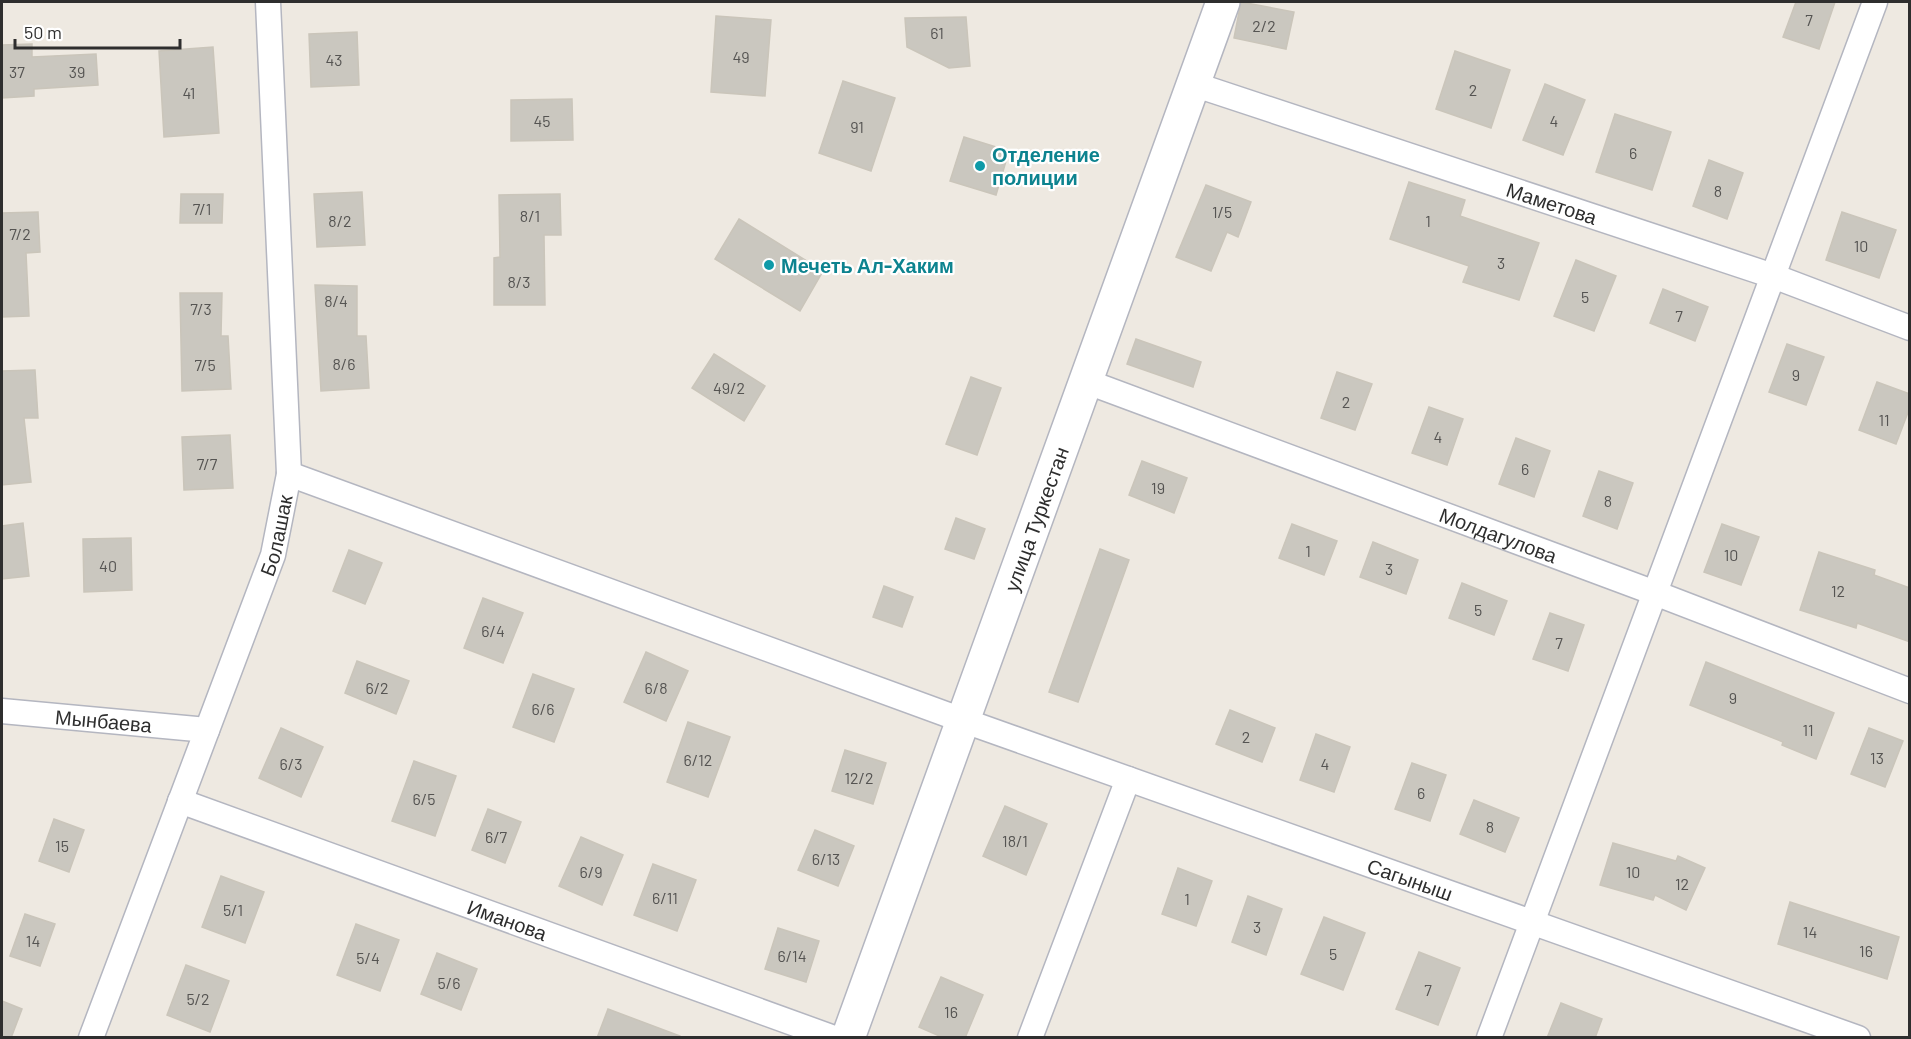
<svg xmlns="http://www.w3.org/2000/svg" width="1911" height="1039" viewBox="0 0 1911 1039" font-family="Barlow,sans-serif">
<rect width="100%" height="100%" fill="#eee9e1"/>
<!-- building -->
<g fill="#cac7bf" stroke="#cac5ba" stroke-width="1.5">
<polygon points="1241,2 1294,12 1286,49 1234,38"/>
<polygon points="1796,2 1835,2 1819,49 1783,37"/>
<polygon points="716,16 771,20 765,96 711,92"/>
<polygon points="966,17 970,66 949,68 907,47 905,18"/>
<polygon points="357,32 359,85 311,87 309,34"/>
<polygon points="32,44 32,57 96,54 98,85 34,89 34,96 2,98 2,45"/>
<polygon points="213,47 219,133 164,137 159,51"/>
<polygon points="1455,51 1510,70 1491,128 1436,109"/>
<polygon points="843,81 895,98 871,171 819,153"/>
<polygon points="1545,84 1585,100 1563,155 1523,140"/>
<polygon points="572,99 573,140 511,141 511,100"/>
<polygon points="1615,114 1671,132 1652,190 1596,172"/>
<polygon points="964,137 1009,151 996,195 950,181"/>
<polygon points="1709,160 1743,173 1727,219 1693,206"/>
<polygon points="1409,182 1465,200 1460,216 1539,243 1519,300 1463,282 1469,266 1390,239"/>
<polygon points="1206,185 1251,202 1238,237 1227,232 1211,271 1176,257"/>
<polygon points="362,192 365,245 317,247 314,194"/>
<polygon points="181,194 223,194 222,223 180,223"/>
<polygon points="560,194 561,235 544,235 545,305 494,305 494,258 500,257 499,195"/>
<polygon points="38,212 40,252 26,253 29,316 2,317 2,213"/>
<polygon points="1842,212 1896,230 1879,278 1826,260"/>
<polygon points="739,219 823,271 800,311 715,259"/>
<polygon points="1576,260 1616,276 1594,331 1554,316"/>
<polygon points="315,285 357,286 357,336 366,336 369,388 321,391"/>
<polygon points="1663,289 1708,307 1695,341 1650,323"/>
<polygon points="180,293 222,293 221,336 228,336 231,389 182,391"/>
<polygon points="1136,339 1201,362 1193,387 1127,364"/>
<polygon points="1787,344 1824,357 1806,405 1769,392"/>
<polygon points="714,354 765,386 744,421 692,388"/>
<polygon points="35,370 38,418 24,418 31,482 2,485 2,371"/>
<polygon points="1337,372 1372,384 1355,430 1321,418"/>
<polygon points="971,377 1001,388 977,455 946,444"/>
<polygon points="1877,382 1910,394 1910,407 1896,444 1859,430"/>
<polygon points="1429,407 1463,419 1447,465 1412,453"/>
<polygon points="230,435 233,488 184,490 182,437"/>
<polygon points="1516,438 1550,451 1534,497 1499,484"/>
<polygon points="1142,461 1187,478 1174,513 1129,495"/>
<polygon points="1599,471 1633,483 1617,529 1583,516"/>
<polygon points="956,518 985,529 974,559 945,549"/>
<polygon points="23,523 29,576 2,579 2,526"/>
<polygon points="1292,524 1337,541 1324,575 1279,558"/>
<polygon points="1722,524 1759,537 1741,585 1704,572"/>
<polygon points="131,538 132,590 84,592 83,539"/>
<polygon points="1373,542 1418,560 1406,594 1360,577"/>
<polygon points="1100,549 1129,560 1078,702 1049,692"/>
<polygon points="349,550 382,563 365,604 333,591"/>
<polygon points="1819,552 1875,570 1874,575 1910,588 1910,642 1857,623 1856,628 1800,610"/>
<polygon points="1462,583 1507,601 1494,635 1449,618"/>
<polygon points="884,586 913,597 902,627 873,617"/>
<polygon points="483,598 523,613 503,663 464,648"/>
<polygon points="1550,613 1584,625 1568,671 1533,659"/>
<polygon points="646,652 688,671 666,721 624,702"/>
<polygon points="357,661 409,681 396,714 345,693"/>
<polygon points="1706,662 1834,713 1816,759 1782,745 1783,742 1690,705"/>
<polygon points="533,674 574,689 554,742 513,727"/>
<polygon points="1230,710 1275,728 1262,762 1216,744"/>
<polygon points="688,722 730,737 708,797 667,782"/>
<polygon points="281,728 323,747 301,797 259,778"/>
<polygon points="1869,728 1903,741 1885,787 1851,774"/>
<polygon points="1316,734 1350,747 1334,792 1300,780"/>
<polygon points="845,750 886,763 873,804 832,791"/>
<polygon points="414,761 456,776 435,836 392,821"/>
<polygon points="1412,763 1446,775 1430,821 1395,809"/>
<polygon points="1474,800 1519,818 1505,852 1460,834"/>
<polygon points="1005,806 1047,824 1026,875 983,856"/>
<polygon points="488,809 521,822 505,863 472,850"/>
<polygon points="54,819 84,830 69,872 39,861"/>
<polygon points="815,830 854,846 838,886 798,870"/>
<polygon points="581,837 623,855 602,905 559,886"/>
<polygon points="1613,843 1676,861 1678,856 1705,868 1686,910 1655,895 1653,900 1600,885"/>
<polygon points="653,864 696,880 677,931 634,915"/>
<polygon points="1178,868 1212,881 1196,926 1162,914"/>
<polygon points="221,876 264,892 245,943 202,927"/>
<polygon points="1248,896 1282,909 1266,955 1232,942"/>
<polygon points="1790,902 1899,937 1887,979 1778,944"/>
<polygon points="25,914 55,924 40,966 10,956"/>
<polygon points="1324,917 1365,933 1343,990 1301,974"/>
<polygon points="356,924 399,940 380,991 337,975"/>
<polygon points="778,928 819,941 806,982 765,969"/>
<polygon points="1419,952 1460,968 1438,1025 1396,1009"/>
<polygon points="437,953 477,969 461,1010 421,994"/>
<polygon points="186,965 229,981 210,1032 167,1015"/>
<polygon points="941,977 983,995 965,1038 944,1038 919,1027"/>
<polygon points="2,1001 22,1009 11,1038 2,1038"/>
<polygon points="1561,1003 1602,1019 1595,1038 1547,1038"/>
<polygon points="608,1009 680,1036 680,1038 597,1038"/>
</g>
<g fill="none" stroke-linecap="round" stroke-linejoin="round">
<!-- street casing -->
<g stroke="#b4b6c0" stroke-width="27">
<g id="street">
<path id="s1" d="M1193 84 1773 276 1910 328"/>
<path id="s2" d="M1085 381 1655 593 1910 691"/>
<path id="s3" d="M289 474 962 720 1858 1038"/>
<path id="s4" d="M2 711 207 730"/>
<path id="s5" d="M180 801 834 1038"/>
<path id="s6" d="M91 1038 273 555 289 474 268 2"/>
<polyline points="1030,1038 1128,779"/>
<polyline points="1489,1038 1875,2"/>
</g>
</g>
<!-- secondary casing -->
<g stroke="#b4b6c0" stroke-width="36">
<g id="secondary">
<path id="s7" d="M848 1038 1223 2"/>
</g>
</g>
<!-- street -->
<use href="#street" stroke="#fff" stroke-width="24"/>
<!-- secondary -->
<use href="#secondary" stroke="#fff" stroke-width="33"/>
</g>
<!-- markers -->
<g fill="#0f9aa8" stroke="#fff" stroke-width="2">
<circle cx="980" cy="166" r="6"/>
<circle cx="769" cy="265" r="6"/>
</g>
<g text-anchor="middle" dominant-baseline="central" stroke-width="4.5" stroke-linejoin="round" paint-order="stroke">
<!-- number labels -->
<g font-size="16" fill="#555452">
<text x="1809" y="19">7</text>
<text x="1264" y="25">2/2</text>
<text x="937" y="32">61</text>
<text x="741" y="56">49</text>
<text x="334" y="59">43</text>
<text x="17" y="71">37</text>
<text x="77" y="71">39</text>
<text x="1473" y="89">2</text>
<text x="189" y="92">41</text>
<text x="542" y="120">45</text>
<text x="1554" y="120">4</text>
<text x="857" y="126">91</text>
<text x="1633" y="152">6</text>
<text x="1718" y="190">8</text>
<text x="202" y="208">7/1</text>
<text x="1222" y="211">1/5</text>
<text x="530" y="215">8/1</text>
<text x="340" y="220">8/2</text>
<text x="1428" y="220">1</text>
<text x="20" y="233">7/2</text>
<text x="1861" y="245">10</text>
<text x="1501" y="262">3</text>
<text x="519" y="281">8/3</text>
<text x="1585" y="296">5</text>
<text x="336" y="300">8/4</text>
<text x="201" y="308">7/3</text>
<text x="1679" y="315">7</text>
<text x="344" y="363">8/6</text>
<text x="205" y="364">7/5</text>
<text x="1796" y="374">9</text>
<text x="729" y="387">49/2</text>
<text x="1346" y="401">2</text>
<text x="1884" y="419">11</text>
<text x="1438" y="436">4</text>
<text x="207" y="463">7/7</text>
<text x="1525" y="468">6</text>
<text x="1158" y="487">19</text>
<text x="1608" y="500">8</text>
<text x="1308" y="550">1</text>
<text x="1731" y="554">10</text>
<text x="108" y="565">40</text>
<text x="1389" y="568">3</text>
<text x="1838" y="590">12</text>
<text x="1478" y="609">5</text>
<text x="493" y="630">6/4</text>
<text x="1559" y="642">7</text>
<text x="377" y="687">6/2</text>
<text x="656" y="687">6/8</text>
<text x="1733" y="697">9</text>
<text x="543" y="708">6/6</text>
<text x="1808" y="729">11</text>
<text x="1246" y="736">2</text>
<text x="1877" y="757">13</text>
<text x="698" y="759">6/12</text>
<text x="291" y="763">6/3</text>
<text x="1325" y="763">4</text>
<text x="859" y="777">12/2</text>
<text x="1421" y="792">6</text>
<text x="424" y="798">6/5</text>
<text x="1490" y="826">8</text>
<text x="496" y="836">6/7</text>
<text x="1015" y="840">18/1</text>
<text x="62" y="845">15</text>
<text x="826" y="858">6/13</text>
<text x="591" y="871">6/9</text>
<text x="1633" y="871">10</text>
<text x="1682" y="883">12</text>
<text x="665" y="897">6/11</text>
<text x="1187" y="898">1</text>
<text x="233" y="909">5/1</text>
<text x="1257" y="926">3</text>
<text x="1810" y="931">14</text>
<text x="33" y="940">14</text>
<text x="1866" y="950">16</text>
<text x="1333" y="953">5</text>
<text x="792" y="955">6/14</text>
<text x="368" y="957">5/4</text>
<text x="449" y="982">5/6</text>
<text x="1428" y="989">7</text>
<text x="198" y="998">5/2</text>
<text x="951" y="1011">16</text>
</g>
<!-- culture labels -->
<g font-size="20" font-weight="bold" fill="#0d838f" stroke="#fff" text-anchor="start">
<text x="992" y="154">Отделение<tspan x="992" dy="23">полиции</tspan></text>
<text x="781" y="265">Мечеть Ал-Хаким</text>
</g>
<!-- street labels -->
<g font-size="20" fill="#2e2e2e" stroke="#fff">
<text stroke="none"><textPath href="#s1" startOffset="378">Маметова</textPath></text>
<text stroke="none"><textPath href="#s7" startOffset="552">улица Туркестан</textPath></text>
<text stroke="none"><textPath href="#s2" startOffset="441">Молдагулова</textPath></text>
<text stroke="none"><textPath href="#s6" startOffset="536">Болашак</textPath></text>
<text stroke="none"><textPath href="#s4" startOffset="102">Мынбаева</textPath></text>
<text stroke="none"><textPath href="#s3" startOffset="1192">Сагыныш</textPath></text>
<text stroke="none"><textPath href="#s5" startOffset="348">Иманова</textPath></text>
</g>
</g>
<!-- border -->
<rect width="1911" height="1039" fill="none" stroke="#2e2e2e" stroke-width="6"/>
<!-- scale -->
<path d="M15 39v9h165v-9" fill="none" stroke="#2e2e2e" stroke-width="3"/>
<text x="24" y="39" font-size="18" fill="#2e2e2e" stroke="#ffffff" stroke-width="4.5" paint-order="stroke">50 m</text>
</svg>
